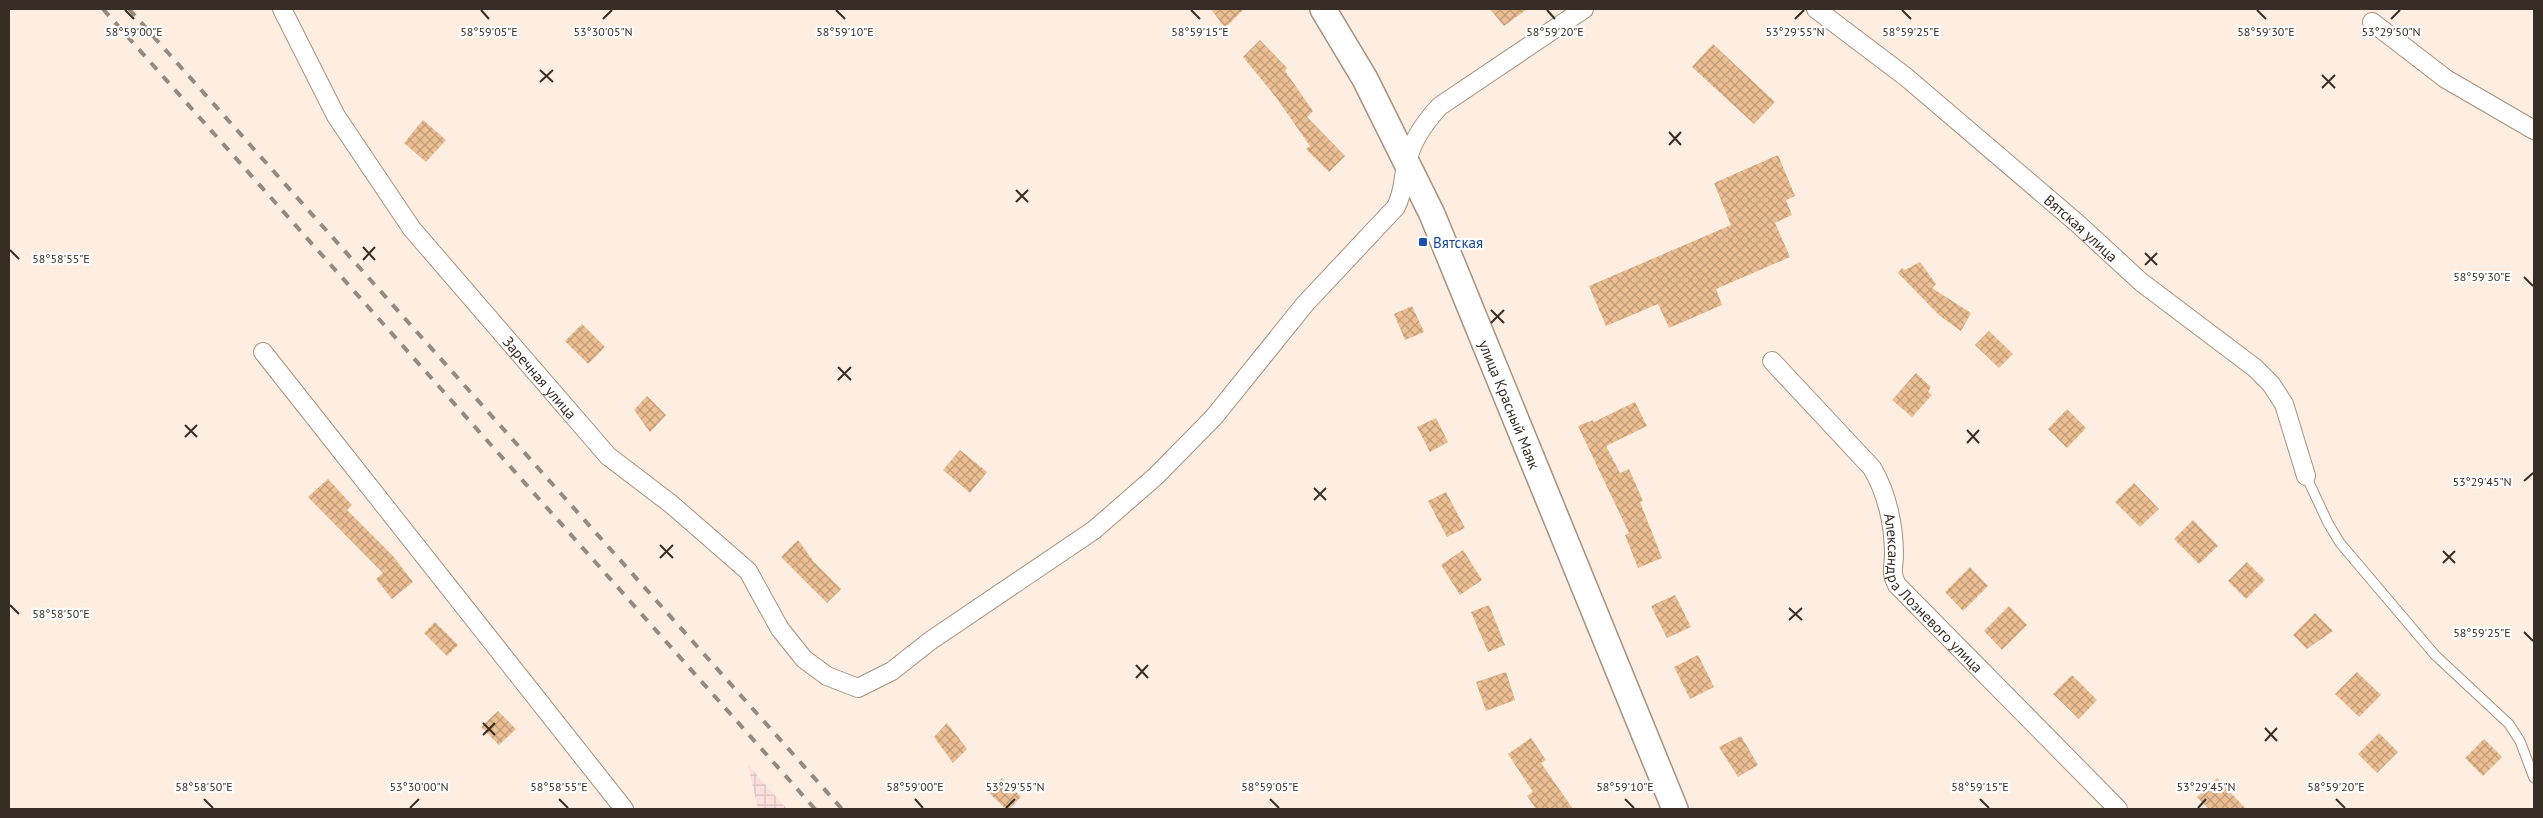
<svg xmlns="http://www.w3.org/2000/svg" width="2543" height="818" viewBox="0 0 2543 818" font-family="'PT Sans',sans-serif">
<defs>
<pattern id="industrial-grid" width="8" height="8" patternUnits="userSpaceOnUse" patternTransform="scale(1.25)"><rect width="8" height="8" fill="#fbe0de"/><path d="M0 4h8M4 0v8" fill="none" stroke="#d8c0be"/></pattern>
<pattern id="building-cross-hatch" width="8" height="8" patternUnits="userSpaceOnUse" patternTransform="scale(1.25)"><rect width="8" height="8" fill="#ecbe93"/><path d="M0 0l8 8M0 8l8-8" fill="none" stroke="#c09b78"/></pattern>
</defs>
<rect width="100%" height="100%" fill="#fdeee1"/>
<!-- industrial -->
<polygon fill="url(#industrial-grid)" points="748,765 787,809 758,809"/>
<!-- building -->
<g fill="url(#building-cross-hatch)">
<polygon points="1211,9 1244,9 1225,28"/>
<polygon points="1490,9 1527,9 1504,26"/>
<polygon points="1260,40 1287,68 1285,71 1313,111 1307,117 1345,156 1329,172 1306,149 1310,146 1275,96 1243,57"/>
<polygon points="1713,44 1775,102 1754,124 1692,67"/>
<polygon points="423,120 446,140 426,162 404,143"/>
<polygon points="1778,155 1795,196 1786,200 1792,215 1775,223 1790,257 1716,289 1722,305 1669,328 1658,304 1606,326 1589,286 1731,225 1714,183"/>
<polygon points="1920,262 1936,284 1932,288 1971,313 1961,331 1940,316 1898,273 1902,268 1905,270"/>
<polygon points="1412,306 1424,332 1405,340 1394,314"/>
<polygon points="582,324 605,347 588,364 565,341"/>
<polygon points="1989,331 2013,354 1999,368 1975,345"/>
<polygon points="1916,373 1931,387 1928,392 1932,395 1912,417 1892,400"/>
<polygon points="647,396 666,415 650,432 634,410"/>
<polygon points="1635,402 1647,426 1606,446 1620,473 1629,469 1643,501 1640,502 1662,558 1638,568 1625,535 1629,533 1578,426 1593,420 1594,422"/>
<polygon points="2067,409 2086,428 2067,448 2048,429"/>
<polygon points="1436,418 1448,442 1430,452 1417,427"/>
<polygon points="960,450 987,472 970,493 943,470"/>
<polygon points="328,479 352,505 347,510 393,556 413,582 392,599 376,579 383,573 308,497"/>
<polygon points="2134,483 2159,509 2140,527 2115,502"/>
<polygon points="1446,492 1465,528 1447,537 1428,501"/>
<polygon points="2193,520 2218,546 2199,564 2174,539"/>
<polygon points="798,540 814,562 841,589 827,603 781,557"/>
<polygon points="1463,550 1482,580 1460,595 1441,565"/>
<polygon points="2247,562 2265,580 2246,599 2228,581"/>
<polygon points="1970,567 1988,586 1963,611 1945,592"/>
<polygon points="1675,595 1691,627 1667,638 1651,606"/>
<polygon points="1489,605 1505,645 1488,652 1471,612"/>
<polygon points="2009,606 2027,625 2002,650 1984,631"/>
<polygon points="2315,613 2333,631 2307,649 2293,635"/>
<polygon points="435,622 458,645 447,656 424,633"/>
<polygon points="1698,655 1714,687 1690,699 1674,667"/>
<polygon points="1506,672 1515,700 1486,711 1476,682"/>
<polygon points="2357,672 2381,695 2359,717 2335,694"/>
<polygon points="2072,675 2097,700 2079,719 2053,694"/>
<polygon points="498,711 516,729 499,745 481,727"/>
<polygon points="947,723 967,749 953,763 934,737"/>
<polygon points="2379,733 2398,752 2377,773 2358,754"/>
<polygon points="1741,736 1758,765 1738,777 1719,747"/>
<polygon points="1531,738 1546,760 1541,763 1573,809 1536,809 1527,796 1533,792 1508,754"/>
<polygon points="2484,739 2502,757 2483,776 2465,758"/>
<polygon points="1002,778 1021,797 1009,809 1006,809 988,792"/>
<polygon points="2217,778 2246,809 2209,809 2197,797"/>
</g>
<g fill="none" stroke-linecap="round" stroke-linejoin="round">
<!-- lane casing -->
<g stroke="#a7917d" stroke-width="11">
<polyline id="lane" points="2306,476 2328,523 2340,543 2435,655 2509,724 2520,741 2534,778"/>
</g>
<!-- street casing -->
<g stroke="#a7917d" stroke-width="20">
<g id="street">
<path id="s1" d="M282 9 336 116 412 229 608 456 671 504 748 571 780 629 804 659 827 676 858 688 892 671 930 641 1094 530 1156 476 1214 417 1305 304 1396 207C1405 188 1402 180 1407 162 1412 140 1425 122 1440 106L1584 9"/>
<path id="s2" d="M1816 9 1906 77 2077 223 2141 282 2255 368 2271 384 2284 404 2306 476"/>
<polyline points="2372,22 2446,79 2534,130"/>
<polyline points="263,352 624,809"/>
<path id="s3" d="M1772 361 1872 468C1887 493 1894 525 1894 555 1894 567 1890 573 1897 585L2118 809"/>
</g>
</g>
<!-- secondary casing -->
<g stroke="#a7917d" stroke-width="28">
<g id="secondary">
<path id="s4" d="M1323 9 1365 79 1432 214 1675 809"/>
</g>
</g>
<!-- lane -->
<use href="#lane" stroke="#fff" stroke-width="9"/>
<!-- street -->
<use href="#street" stroke="#fff" stroke-width="18"/>
<!-- secondary -->
<use href="#secondary" stroke="#fff" stroke-width="25"/>
<!-- rail -->
<g stroke="#968a80" stroke-width="4" stroke-dasharray="9 9" stroke-linecap="butt">
<polyline points="103,9 815,809"/>
<polyline points="129,9 842,809"/>
</g>
</g>
<!-- ticks -->
<path fill="none" stroke="#362d25" stroke-width="2" d="M125 10 134 19M481 10 489 19M836 10 845 19M1191 10 1200 19M1547 10 1555 19M1902 10 1911 19M2257 10 2266 19M603 19 612 10M1795 19 1804 10M2391 19 2400 10M540 70 553 82M2322 75 2335 88M540 82 553 70M2322 88 2335 75M1669 132 1681 145M1669 145 1681 132M1016 190 1028 202M1016 202 1028 190M363 247 375 260M10 250 19 259M2145 253 2157 265M363 260 375 247M2145 265 2157 253M2524 277 2533 286M1491 310 1504 323M1491 323 1504 310M838 367 851 380M838 380 851 367M185 425 197 437M1967 430 1979 443M185 437 197 425M1967 443 1979 430M2524 481 2533 473M1314 488 1326 500M1314 500 1326 488M660 545 673 558M2443 551 2455 563M660 558 673 545M2443 563 2455 551M10 605 19 614M1789 608 1802 620M1789 620 1802 608M2524 632 2533 641M1136 665 1148 678M1136 678 1148 665M483 723 495 735M2265 728 2277 741M483 735 495 723M2265 741 2277 728M204 799 213 808M559 799 568 808M915 799 923 808M1270 799 1279 808M1625 799 1634 808M1980 799 1989 808M2336 799 2345 808M410 808 419 799M1006 808 1015 799M2198 808 2206 799"/>
<!-- markers -->
<rect fill="#1a4fb4" stroke="#fefefe" stroke-width="2" x="1418" y="237" width="10" height="10" rx="2.5"/>
<g text-anchor="middle" dominant-baseline="central" stroke-width="4.5" stroke-linejoin="round" paint-order="stroke">
<!-- street labels -->
<g font-size="15" fill="#362d25" stroke="#fefefe">
<text stroke="none"><textPath href="#s2" startOffset="344">Вятская улица</textPath></text>
<text stroke="none"><textPath href="#s1" startOffset="452">Заречная улица</textPath></text>
<text stroke="none"><textPath href="#s4" startOffset="438">улица Красный Маяк</textPath></text>
<text stroke="none"><textPath href="#s3" startOffset="291">Александра Лозневого улица</textPath></text>
</g>
<!-- transit labels -->
<g font-size="15" fill="#164399" stroke="#fefefe" text-anchor="start">
<text x="1433" y="242">Вятская</text>
</g>
</g>
<g font-size="12" text-anchor="middle" fill="#362d25" stroke="#fefefe" stroke-width="4.5" stroke-linejoin="round" paint-order="stroke">
<text x="845" y="36">58°59'10"E</text>
<text x="134" y="36">58°59'00"E</text>
<text x="489" y="36">58°59'05"E</text>
<text x="603" y="36">53°30'05"N</text>
<text x="1200" y="36">58°59'15"E</text>
<text x="1555" y="36">58°59'20"E</text>
<text x="1795" y="36">53°29'55"N</text>
<text x="1911" y="36">58°59'25"E</text>
<text x="2266" y="36">58°59'30"E</text>
<text x="2391" y="36">53°29'50"N</text>
<text x="61" y="263">58°58'55"E</text>
<text x="2482" y="281">58°59'30"E</text>
<text x="2482" y="486">53°29'45"N</text>
<text x="61" y="618">58°58'50"E</text>
<text x="2482" y="637">58°59'25"E</text>
<text x="419" y="791">53°30'00"N</text>
<text x="1015" y="791">53°29'55"N</text>
<text x="204" y="791">58°58'50"E</text>
<text x="559" y="791">58°58'55"E</text>
<text x="915" y="791">58°59'00"E</text>
<text x="1270" y="791">58°59'05"E</text>
<text x="1625" y="791">58°59'10"E</text>
<text x="1980" y="791">58°59'15"E</text>
<text x="2206" y="791">53°29'45"N</text>
<text x="2336" y="791">58°59'20"E</text>
</g>
<!-- border -->
<rect width="2543" height="818" fill="none" stroke="#362d25" stroke-width="20"/>
</svg>
